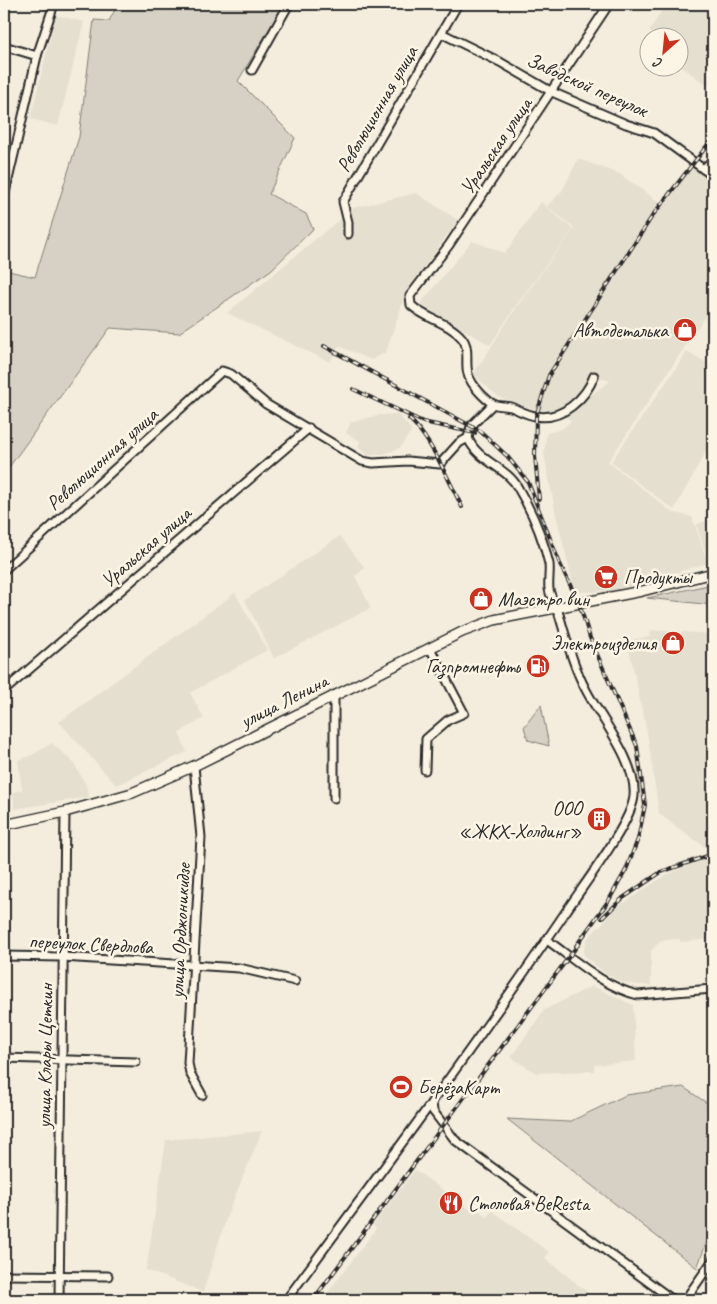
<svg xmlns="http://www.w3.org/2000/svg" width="717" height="1304" viewBox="0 0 717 1304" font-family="Caveat,sans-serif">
<rect width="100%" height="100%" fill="#f4edde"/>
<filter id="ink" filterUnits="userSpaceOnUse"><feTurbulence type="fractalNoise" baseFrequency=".02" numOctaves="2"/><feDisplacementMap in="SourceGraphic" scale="10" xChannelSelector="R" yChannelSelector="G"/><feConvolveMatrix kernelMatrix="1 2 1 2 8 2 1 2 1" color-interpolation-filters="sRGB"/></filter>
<g filter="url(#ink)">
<!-- built -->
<g fill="#e5dfd0">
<polygon points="666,4 713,4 713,89 680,66 680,38 660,37 649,31"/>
<polygon points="56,15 84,22 58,126 30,119"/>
<polygon points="578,159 620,174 663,205 695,165 713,178 713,305 608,462 672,512 692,517 708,563 613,591 575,592 556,515 544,454 547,433 562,429 571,421 564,415 610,381 589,375 580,395 553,411 542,412 499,397 473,375 518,305 574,228 547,206 562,191"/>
<polygon points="416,193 458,220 406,293 386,352 371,360 339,346 330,362 227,313 353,208"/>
<polygon points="541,202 573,229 518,303 490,345 420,304 472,241 505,253"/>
<polygon points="687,352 713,366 713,448 709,446 674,510 611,462"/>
<polygon points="397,414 412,430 400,448 383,454 368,455 358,447 360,441 346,433 351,422 380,415"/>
<polygon points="713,518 713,558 708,560 696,525"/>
<polygon points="340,536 365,568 355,576 371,608 274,658 245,600"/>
<polygon points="235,593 267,650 190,693 204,718 179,733 187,752 116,785 59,722"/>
<polygon points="651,630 713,634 713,849 709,850 659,814 647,732 627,640 650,637"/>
<polygon points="52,743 73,762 86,785 89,797 14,809 13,792 22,790 18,760 34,754"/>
<polygon points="711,856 713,857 713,939 680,942 680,939 662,940 651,951 651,986 623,983 602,971 583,954 587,939 619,906 666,875"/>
<polygon points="592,986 633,1005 636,1061 594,1065 594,1071 536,1073 511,1057 544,1010"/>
<polygon points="262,1131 228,1213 203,1292 146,1270 166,1140"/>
<polygon points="415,1170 475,1213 477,1209 487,1217 492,1211 549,1252 545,1258 597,1300 322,1300 376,1229 373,1225"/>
</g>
<!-- green -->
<g fill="#d6d1c4" stroke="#807e78">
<polygon points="118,4 284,4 238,81 295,138 269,194 306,214 313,229 271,270 179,333 110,328 4,474 4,270 35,277 79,137 94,20 109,21"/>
<polygon points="713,584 713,605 647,598"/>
<polygon points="541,705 549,746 528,740 524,727"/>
<polygon points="683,1087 713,1107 713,1225 697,1268 507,1119 569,1122 626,1095"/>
</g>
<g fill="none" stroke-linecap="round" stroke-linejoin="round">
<!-- minor casing -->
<g stroke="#2b2b2b" stroke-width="11">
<g id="minor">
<polyline points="441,33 500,62 552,92 626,124 654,133 713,176"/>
<polyline points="4,46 37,56"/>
<polyline points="252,70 289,4"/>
<polyline points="703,169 713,160"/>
<polyline points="4,197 37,56 54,4"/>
<polyline points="348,234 348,222 343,202 458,4"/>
<path d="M594 376C586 398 562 421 536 416 527 415 519 410 511 407 506 406 500 406 496 405 488 403 475 388 471 381 462 368 472 350 462 338 449 322 425 319 411 305L410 296 449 245 609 4"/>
<polyline points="4,570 222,371 231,374 266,404 362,461 373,463 408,461 440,464 459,443 468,438"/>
<polyline points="4,691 309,428"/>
<polyline points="194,766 201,837 188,1063 190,1073 202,1095"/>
<polyline points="425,770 426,739 448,720 464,713 430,648"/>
<polyline points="334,798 334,695"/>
<path d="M547 940C575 960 604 987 638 995L713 989"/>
<polyline points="4,956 62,957 239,968 295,981"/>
<polyline points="4,1058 136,1062"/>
<polyline points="432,1102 433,1111 455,1140 673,1300"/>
<polyline points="4,1275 108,1276"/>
<polyline points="59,1300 65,812"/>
<path d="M286 1300C381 1172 477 1043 567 910 583 886 632 822 634 796 637 762 601 719 586 690 572 664 566 636 557 608 554 602 550 596 549 589 548 581 550 572 549 564 543 538 531 510 518 488 507 467 477 461 468 438L471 426 493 404"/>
<polyline points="685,1300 713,1260"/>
</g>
</g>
<!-- major casing -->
<g stroke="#2b2b2b" stroke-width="12">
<polyline id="major" points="4,825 65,812 132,793 194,766 462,632 494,620 642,591 713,573"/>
</g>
<!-- minor -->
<use href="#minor" stroke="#fcf5e5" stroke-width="7"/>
<!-- major -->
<use href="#major" stroke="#fcf5e5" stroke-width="9"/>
<!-- rail casing -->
<g stroke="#2b2b2b" stroke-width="4">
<g id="rail">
<polyline points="324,346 480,431 507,456 528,482 560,564 579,603 590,638 637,746 645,805 638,839 626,870 609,900 576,946"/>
<polyline points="353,389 423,422 475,433"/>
<path d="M409 419C429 435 450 483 462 507"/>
<polyline points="539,499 535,456 536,416 549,375 653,215 713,138"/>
<polyline points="602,918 623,898 661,872 713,854"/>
<polyline points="313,1300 580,942"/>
</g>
</g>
<!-- rail -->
<use href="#rail" stroke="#fcf5e5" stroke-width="2" stroke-dasharray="5.5" stroke-linecap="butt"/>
</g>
</g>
<!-- icons -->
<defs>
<g id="shop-disc" transform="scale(1.25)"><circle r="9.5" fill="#c8321e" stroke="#fcf5e5"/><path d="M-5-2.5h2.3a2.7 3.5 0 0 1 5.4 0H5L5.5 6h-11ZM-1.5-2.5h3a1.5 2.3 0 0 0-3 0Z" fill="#fff"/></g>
<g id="supermarket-disc" transform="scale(1.25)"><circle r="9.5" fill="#c8321e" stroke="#fcf5e5"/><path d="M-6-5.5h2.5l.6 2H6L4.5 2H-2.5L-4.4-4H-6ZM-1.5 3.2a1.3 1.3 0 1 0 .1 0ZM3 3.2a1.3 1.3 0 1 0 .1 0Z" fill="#fff"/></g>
<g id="fuel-disc" transform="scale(1.25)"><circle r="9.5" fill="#c8321e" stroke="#fcf5e5"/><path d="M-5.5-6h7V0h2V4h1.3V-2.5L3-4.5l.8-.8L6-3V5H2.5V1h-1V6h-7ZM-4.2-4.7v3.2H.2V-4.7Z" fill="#fff"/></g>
<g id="building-disc" transform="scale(1.25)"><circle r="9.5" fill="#c8321e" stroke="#fcf5e5"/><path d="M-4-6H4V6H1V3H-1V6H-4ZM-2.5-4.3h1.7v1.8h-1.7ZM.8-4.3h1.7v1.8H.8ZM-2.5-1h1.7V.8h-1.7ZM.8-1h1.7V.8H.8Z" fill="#fff"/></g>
<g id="stadium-disc" transform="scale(1.25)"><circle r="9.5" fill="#c8321e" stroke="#fcf5e5"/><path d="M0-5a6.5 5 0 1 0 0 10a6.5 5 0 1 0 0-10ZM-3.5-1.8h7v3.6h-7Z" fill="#fff"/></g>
<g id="restaurant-disc" transform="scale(1.25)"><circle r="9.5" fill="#c8321e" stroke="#fcf5e5"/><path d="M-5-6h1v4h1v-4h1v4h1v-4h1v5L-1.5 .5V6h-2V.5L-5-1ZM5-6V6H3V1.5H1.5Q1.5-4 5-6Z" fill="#fff"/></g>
</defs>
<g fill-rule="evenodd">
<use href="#shop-disc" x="685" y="330"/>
<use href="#supermarket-disc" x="606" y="577"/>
<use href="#shop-disc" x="481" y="599"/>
<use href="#shop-disc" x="673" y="643"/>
<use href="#fuel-disc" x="538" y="666"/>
<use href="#building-disc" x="599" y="819"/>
<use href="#stadium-disc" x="401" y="1087"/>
<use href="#restaurant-disc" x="451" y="1203"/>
</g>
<g text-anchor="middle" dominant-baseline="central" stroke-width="5" stroke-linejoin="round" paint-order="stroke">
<!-- street labels -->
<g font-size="20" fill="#2b2b2b" stroke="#fcf5e5">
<text transform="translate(587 85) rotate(24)">Заводской переулок</text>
<text transform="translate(377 109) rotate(-60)">Революционная улица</text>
<text transform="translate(496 146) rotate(-56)">Уральская улица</text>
<text transform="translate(102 459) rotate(-42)">Революционная улица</text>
<text transform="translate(146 547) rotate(-41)">Уральская улица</text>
<text transform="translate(284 701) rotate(-27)">улица Ленина</text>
<text transform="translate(180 931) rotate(-87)">улица Орджоникидзе</text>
<text transform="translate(91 944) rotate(3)">переулок Свердлова</text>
<text transform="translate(45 1056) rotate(-89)">улица Клары Цеткин</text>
</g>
<!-- poi labels -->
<g font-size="20" fill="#2b2b2b" stroke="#fcf5e5" text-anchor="end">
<text x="668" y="330">Автодеталька</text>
<text x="624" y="577" text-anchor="start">Продукты</text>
<text x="498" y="599" text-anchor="start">Маэстро вин</text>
<text x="656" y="643">Электроизделия</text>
<text x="520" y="666">Газпромнефть</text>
<text x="582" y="808">ООО<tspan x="582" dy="23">«ЖКХ-Холдинг»</tspan></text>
<text x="418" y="1087" text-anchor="start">БерёзаКарт</text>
<text x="468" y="1203" text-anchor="start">Столовая BeResta</text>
</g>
</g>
<!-- margin -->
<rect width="717" height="1304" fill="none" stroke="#fcf5e5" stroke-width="20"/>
<rect x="10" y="10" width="697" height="1284" fill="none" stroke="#2b2b2b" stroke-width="2" filter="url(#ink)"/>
<!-- north arrow -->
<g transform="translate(664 52) rotate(207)"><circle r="24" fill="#fcf5e5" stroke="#a8a49b"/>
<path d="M0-4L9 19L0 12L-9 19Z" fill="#c8321e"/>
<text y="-8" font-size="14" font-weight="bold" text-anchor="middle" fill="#2b2b2b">С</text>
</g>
</svg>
